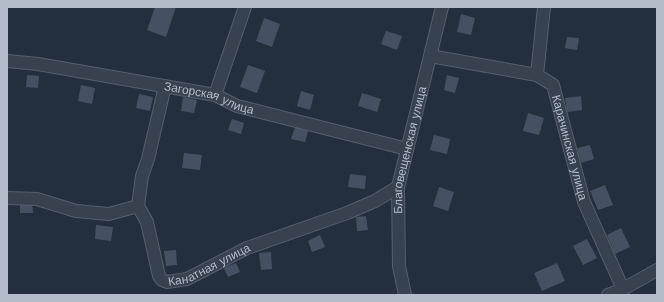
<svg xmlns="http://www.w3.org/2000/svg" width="664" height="302" viewBox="0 0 664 302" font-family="'Work Sans',sans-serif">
<rect width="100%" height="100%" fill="#242f3e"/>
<!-- building -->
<g fill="#455162">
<polygon points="155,7 176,7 166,37 147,30"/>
<polygon points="461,14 475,18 471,35 457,32"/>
<polygon points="264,18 280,24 272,47 256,41"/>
<polygon points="386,31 402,36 397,50 381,44"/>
<polygon points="567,37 579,38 577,50 565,48"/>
<polygon points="248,65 265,71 257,93 240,87"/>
<polygon points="27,75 39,76 38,88 26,87"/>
<polygon points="447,75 459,78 455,93 444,90"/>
<polygon points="81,85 95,88 92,104 78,101"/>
<polygon points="301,91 314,95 310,110 297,106"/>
<polygon points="362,93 381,99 377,112 358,106"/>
<polygon points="139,94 153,97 150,111 136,108"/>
<polygon points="581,96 582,110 567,112 565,98"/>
<polygon points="183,97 197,100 194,113 181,111"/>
<polygon points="528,113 544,118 539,135 523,131"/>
<polygon points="232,119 244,123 241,134 228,130"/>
<polygon points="295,127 308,131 305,142 291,139"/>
<polygon points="434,135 450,139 447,154 430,150"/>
<polygon points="590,145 594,159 581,163 577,148"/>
<polygon points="184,153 202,155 200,170 182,168"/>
<polygon points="350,174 366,176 365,189 348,187"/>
<polygon points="605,185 613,205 598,210 590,191"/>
<polygon points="439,187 454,192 448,211 433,206"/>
<polygon points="20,202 32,202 33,213 20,213"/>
<polygon points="366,216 368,230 357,231 356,217"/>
<polygon points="96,225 113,227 111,241 95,239"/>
<polygon points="621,228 630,247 615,254 607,235"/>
<polygon points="320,235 325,247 312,252 308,241"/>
<polygon points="587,239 597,258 583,265 573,246"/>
<polygon points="176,250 177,265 166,266 164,251"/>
<polygon points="271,252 272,269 261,270 259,253"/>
<polygon points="236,263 240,272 228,277 224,268"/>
<polygon points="557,263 565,281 542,291 534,273"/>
</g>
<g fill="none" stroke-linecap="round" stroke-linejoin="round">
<!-- minor casing -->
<g stroke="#565f6c" stroke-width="14">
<g id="minor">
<path id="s1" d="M544 7 537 75 553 85 584 202 623 289"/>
<polyline points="430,56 537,75"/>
<path id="s2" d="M7 61 38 64 215 95 237 106 407 149"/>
<path id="s3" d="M165 86 148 159 142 176 138 206 147 222 159 276 162 280 167 282 187 279 247 248 347 213 375 201 398 187"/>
<polyline points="215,95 245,7"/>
<polyline points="7,198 37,199 76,211 109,214 138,206"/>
<path id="s4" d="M405 295 399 266 398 187 442 7"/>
<polyline points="608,295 623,289 657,270"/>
</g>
</g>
<!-- minor -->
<use href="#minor" stroke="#38414e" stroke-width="12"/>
</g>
<g text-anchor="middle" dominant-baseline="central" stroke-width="4" stroke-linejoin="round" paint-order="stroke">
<!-- street labels -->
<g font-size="12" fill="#b4bcc9" stroke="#1d2633">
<text stroke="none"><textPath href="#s2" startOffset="206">Загорская улица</textPath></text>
<text stroke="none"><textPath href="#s1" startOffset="152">Карачинская улица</textPath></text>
<text stroke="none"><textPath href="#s4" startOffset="147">Благовещенская улица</textPath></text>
<text stroke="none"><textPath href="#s3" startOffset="253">Канатная улица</textPath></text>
</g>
</g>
<!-- border -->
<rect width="664" height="302" fill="none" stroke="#b4bcc9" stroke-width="16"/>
</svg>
